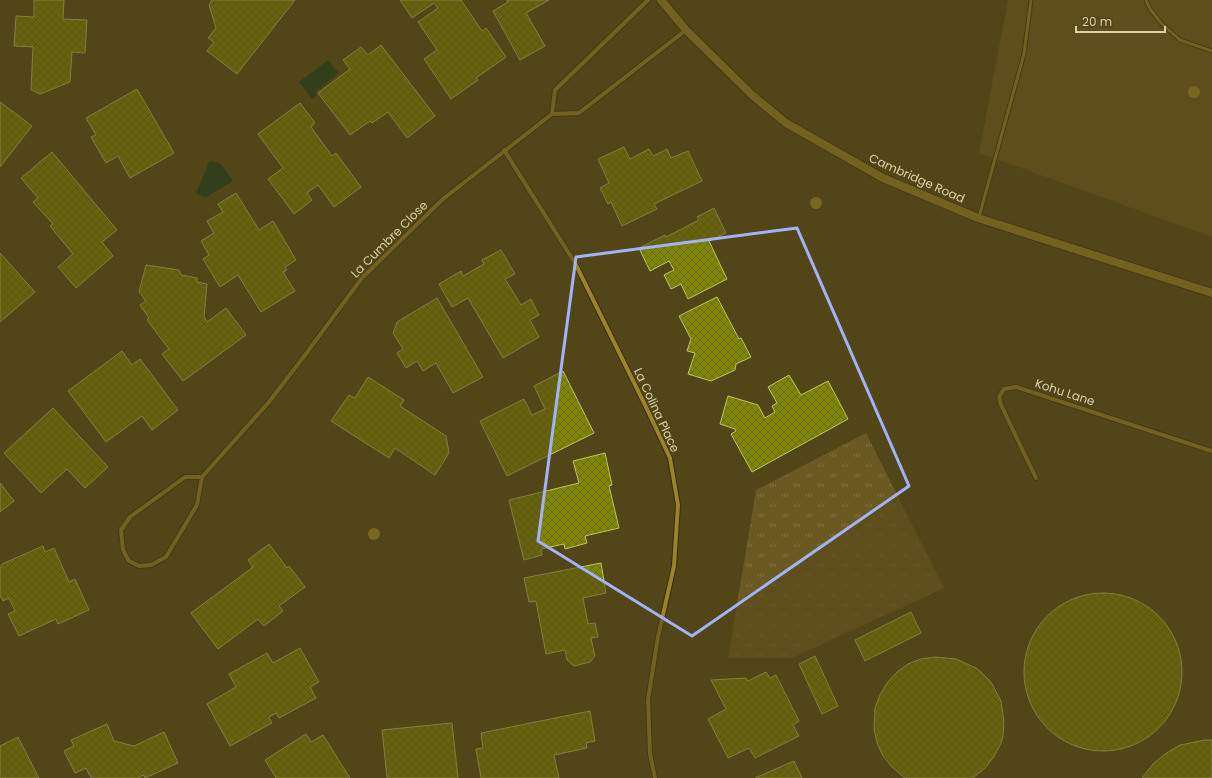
<svg xmlns="http://www.w3.org/2000/svg" width="1212" height="778" viewBox="0 0 1212 778" font-family="Poppins,sans-serif">
<defs>
<pattern id="grass-tufts" width="24" height="20" patternUnits="userSpaceOnUse"><rect width="24" height="20" fill="#6a5a21"/><path d="M3 7l-1-3M5 7V3M7 7l1-3M15 17l-1-3M17 17v-4M19 17l1-3" fill="none" stroke="#7f713e"/></pattern>
<pattern id="building-cross-hatch" width="8" height="8" patternUnits="userSpaceOnUse"><rect width="8" height="8" fill="#7f8603"/><path d="M0 0l8 8M0 8l8-8" fill="none" stroke="#6a6d14"/></pattern>
</defs>
<rect width="100%" height="100%" fill="#524517"/>
<!-- grass -->
<polygon fill="url(#grass-tufts)" points="866,433 944,588 792,658 728,658 756,490"/>
<!-- park -->
<polygon fill="#6a5a21" points="1008,0 1212,0 1212,237 979,153"/>
<!-- water -->
<g fill="#0f391f">
<polygon points="328,60 339,73 315,92 317,95 312,99 299,82"/>
<polygon points="212,161 221,164 233,181 205,198 196,193 209,162"/>
</g>
<!-- building -->
<g fill="url(#building-cross-hatch)" stroke="#bdc56f">
<polygon points="34,0 64,0 63,19 87,20 85,53 72,52 70,82 40,94 31,90 33,47 14,46 16,16 34,17"/>
<polygon points="212,0 295,0 237,74 207,51 214,42 208,38 216,28 209,5"/>
<polygon points="400,0 461,0 482,31 486,28 506,57 476,78 478,80 451,99 424,59 437,50 418,22 438,8 434,3 412,18"/>
<polygon points="507,0 549,0 526,13 545,46 520,60 493,11 508,2"/>
<polygon points="381,45 435,116 407,138 388,112 372,123 370,121 350,135 318,93 350,69 343,60 361,47 368,55"/>
<polygon points="137,89 174,153 130,178 118,156 106,163 91,137 96,135 86,118"/>
<polygon points="0,102 32,126 0,167"/>
<polygon points="300,103 315,123 311,127 332,156 336,153 361,187 334,207 318,185 307,193 312,200 294,214 268,179 283,168 258,134"/>
<polygon points="624,147 630,159 649,149 653,156 667,149 671,158 688,151 702,181 654,204 657,209 622,226 611,202 608,204 600,188 609,183 598,159"/>
<polygon points="52,152 117,230 102,242 113,256 76,288 58,267 73,254 50,226 53,224 33,202 38,198 21,178"/>
<polygon points="236,193 259,230 273,221 296,260 285,267 287,270 283,272 295,291 261,312 238,275 220,287 203,259 209,255 201,241 214,233 207,221 223,212 218,204"/>
<polygon points="714,208 726,233 709,241 727,279 688,299 681,284 671,289 664,275 674,270 669,261 650,271 639,248 665,235 666,237 699,220 697,217"/>
<polygon points="501,250 515,274 505,279 521,305 531,299 539,315 530,320 539,337 503,358 468,298 452,307 439,284 461,271 463,276 484,264 482,260"/>
<polygon points="0,253 35,292 0,322"/>
<polygon points="146,265 179,270 181,275 197,278 197,282 207,284 204,317 207,322 226,308 246,335 183,381 162,354 169,349 147,320 149,318 140,305 146,301 139,292"/>
<polygon points="717,297 739,339 741,338 751,357 736,364 735,370 711,381 688,374 695,353 687,351 691,339 679,316"/>
<polygon points="437,298 483,377 453,393 436,363 423,371 417,361 406,368 397,353 403,349 393,333 397,322"/>
<polygon points="122,351 132,365 140,359 178,410 152,430 142,416 106,442 68,391"/>
<polygon points="563,371 594,433 507,476 480,421 524,399 532,415 545,409 534,386"/>
<polygon points="789,375 801,395 828,381 848,419 752,472 731,434 736,431 735,429 720,424 728,396 758,405 765,418 775,412 772,406 777,403 768,387"/>
<polygon points="368,377 404,400 400,406 446,436 449,453 435,475 395,448 389,458 331,421 349,395 355,398"/>
<polygon points="53,408 108,467 85,488 67,469 41,493 4,453"/>
<polygon points="605,453 612,485 609,486 619,528 585,536 587,543 565,549 564,544 541,549 542,555 524,560 509,500 579,483 573,461"/>
<polygon points="0,483 14,501 0,512"/>
<polygon points="269,544 287,568 289,566 305,587 279,606 283,611 264,626 258,619 218,649 191,613 253,567 248,560"/>
<polygon points="43,546 45,552 54,548 69,582 75,579 89,610 58,624 56,619 19,636 8,614 15,611 9,598 3,601 0,595 0,568 2,564"/>
<polygon points="601,563 606,593 583,598 588,624 595,623 598,637 591,638 595,656 590,662 574,666 567,660 565,650 546,654 536,601 529,602 524,578"/>
<circle cx="1103" cy="672" r="79"/>
<polygon points="911,612 921,633 865,661 855,640"/>
<polygon points="300,648 319,682 310,687 316,698 279,718 276,713 269,717 272,723 230,746 207,704 236,687 229,674 267,653 273,663"/>
<polygon points="815,656 838,706 822,714 799,664"/>
<polygon points="935,657 956,659 976,668 981,672 991,682 1001,701 1004,722 1003,736 1001,743 995,755 986,767 973,778 905,778 892,767 883,756 877,743 874,729 875,708 880,695 887,683 897,672 908,664 921,659"/>
<polygon points="766,672 770,678 776,675 799,721 793,725 799,736 755,758 749,748 728,758 708,719 726,709 711,680 746,678 748,681"/>
<polygon points="590,711 595,741 586,743 587,748 554,755 559,778 481,778 476,749 483,748 481,733"/>
<polygon points="452,723 458,778 387,778 382,730"/>
<polygon points="107,724 114,741 134,746 164,732 178,763 145,778 144,775 137,778 91,778 86,768 75,773 64,751 74,746 71,740"/>
<polygon points="306,734 311,742 323,735 350,778 276,778 265,760"/>
<polygon points="18,737 39,778 0,778 0,746"/>
<polygon points="1205,740 1212,740 1212,778 1142,778 1153,764 1165,754 1180,745"/>
<polygon points="794,761 802,778 755,778"/>
</g>
<g fill="none" stroke-linecap="round" stroke-linejoin="round">
<!-- lane casing -->
<g stroke="#342c11" stroke-width="5">
<g id="lane">
<polyline points="1146,0 1150,9 1161,23 1180,40 1212,51"/>
<polyline points="979,217 1024,54 1031,0"/>
</g>
</g>
<!-- street casing -->
<g stroke="#342c11" stroke-width="6">
<g id="street">
<polyline points="552,114 555,90 648,0"/>
<polyline points="504,150 575,263 646,407 670,458 678,505 674,566 658,637 648,700 650,754 655,778"/>
<polyline points="202,477 185,477 130,517 121,530 123,550 129,561 139,566 151,565 166,557 197,505 202,477 269,402 305,355 362,278 443,199 552,114 579,113 686,30"/>
<polyline points="1036,478 1001,405 999,397 1004,389 1016,387 1212,451"/>
</g>
</g>
<!-- secondary casing -->
<g stroke="#342c11" stroke-width="10">
<polyline id="secondary" points="661,0 686,30 752,95 786,123 883,178 978,218 1212,293"/>
</g>
<!-- lane -->
<use href="#lane" stroke="#9b8329" stroke-width="3"/>
<!-- street -->
<use href="#street" stroke="#9b8329" stroke-width="4"/>
<!-- secondary -->
<use href="#secondary" stroke="#9b8329" stroke-width="8"/>
</g>
<!-- trees -->
<g fill="#a98f2c">
<circle cx="1194" cy="92" r="6"/>
<circle cx="816" cy="203" r="6"/>
<circle cx="374" cy="534" r="6"/>
</g>
<!-- marked area -->
<path d="M0 0H1212V778H0ZM797 228 909 486 692 636 538 541 576 257Z" fill="#524517" fill-opacity=".55" fill-rule="evenodd"/>
<path fill="none" stroke="#a1b3fd" stroke-width="3" stroke-linejoin="round" d="M797 228 909 486 692 636 538 541 576 257Z"/>
<g text-anchor="middle" dominant-baseline="central" stroke-width="4" stroke-linejoin="round" paint-order="stroke">
<!-- street labels -->
<g font-size="12" fill="#ddd1a9" stroke="#524517">
<text transform="translate(917 178) rotate(24)">Cambridge Road</text>
<text transform="translate(389 239) rotate(-45)">La Cumbre Close</text>
<text transform="translate(1065 392) rotate(18)">Kohu Lane</text>
<text transform="translate(657 410) rotate(65)">La Colina Place</text>
</g>
</g>
<!-- scale -->
<path d="M1076 26v6h89v-6" fill="none" stroke="#ddd1a9" stroke-width="2"/>
<text x="1082" y="26" font-size="12" fill="#ddd1a9" stroke="#524517" stroke-width="3" paint-order="stroke">20 m</text>
</svg>
